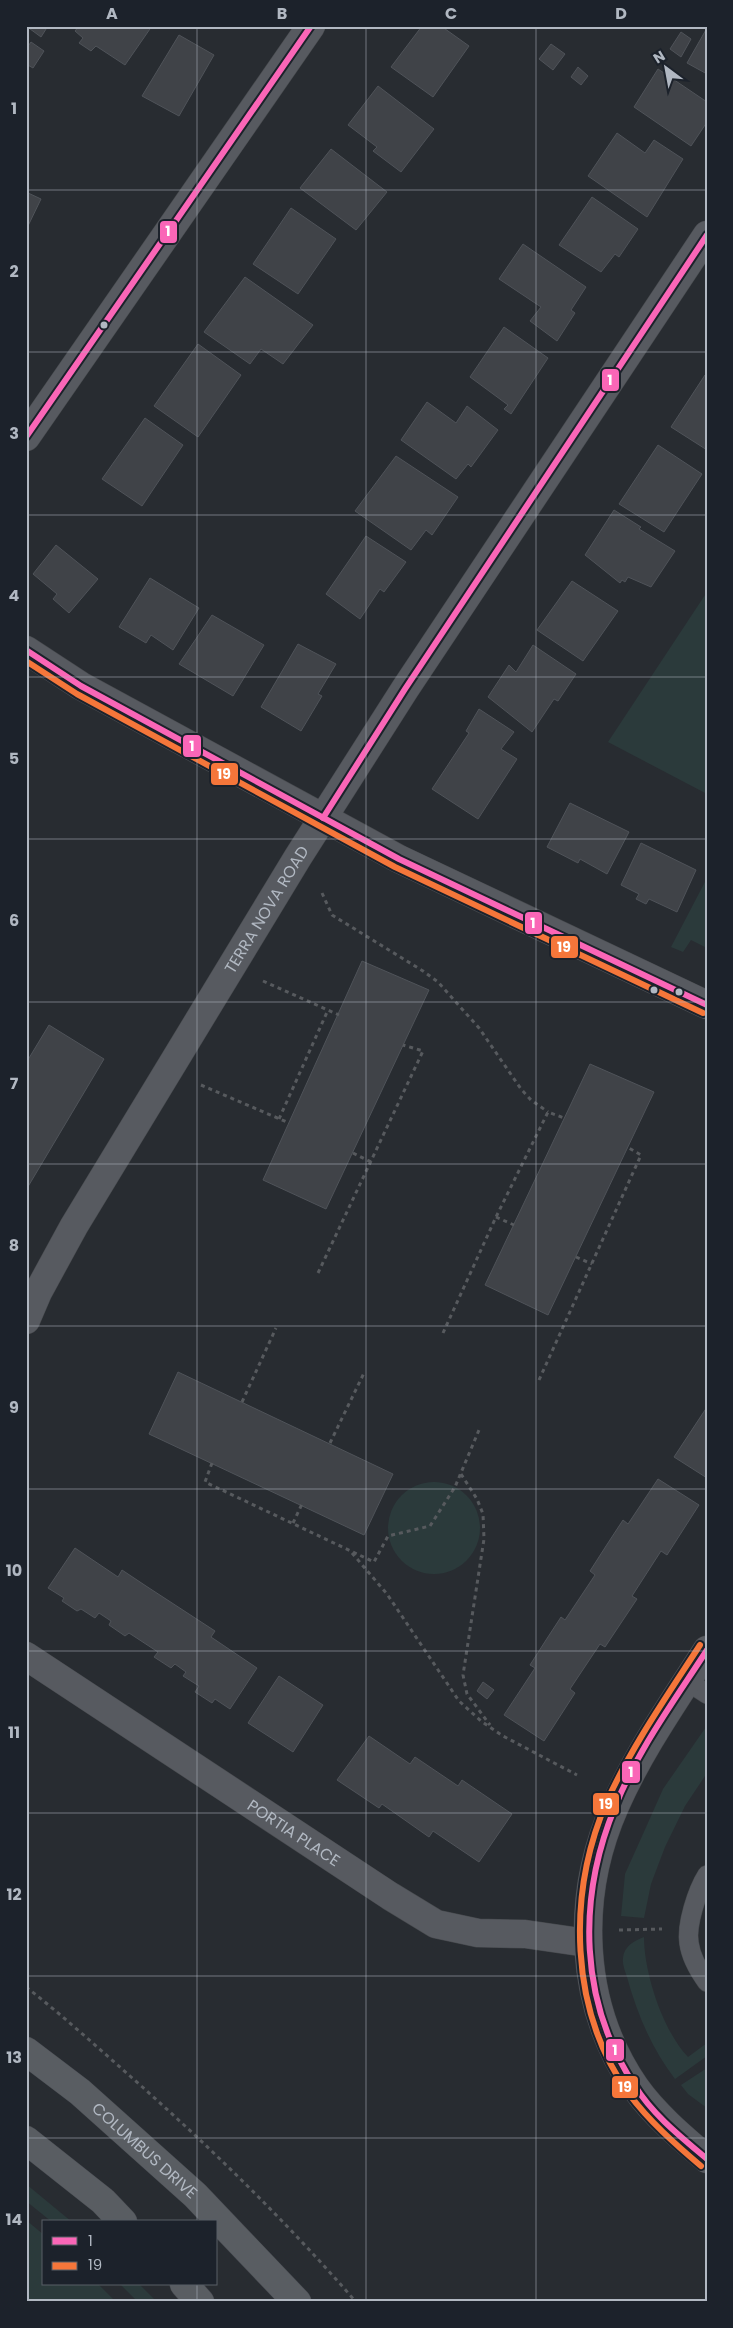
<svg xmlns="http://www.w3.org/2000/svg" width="733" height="2328" viewBox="0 0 733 2328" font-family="Poppins,sans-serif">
<rect width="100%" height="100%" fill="#282c31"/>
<!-- green -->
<g fill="#2b3a3b">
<polygon points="707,592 707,794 608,742"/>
<polygon points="707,878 707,948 691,940 683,952 671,947"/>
<circle cx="434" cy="1528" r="46"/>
<polygon points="706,1727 707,1773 685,1806 665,1847 651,1884 644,1918 621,1916 625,1874 643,1834 663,1789"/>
<path d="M644 1937C644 1973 663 2031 688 2057L707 2043V2056L675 2079C652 2049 637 2014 627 1977 625 1971 622 1964 623 1958 624 1946 634 1941 644 1937Z"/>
<polygon points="707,2068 707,2108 688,2094 681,2085"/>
<polygon points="26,2184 72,2222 52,2222 26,2201"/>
<polygon points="26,2220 44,2235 44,2284 98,2284 116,2302 26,2302"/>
<polygon points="120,2284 139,2284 157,2302 138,2302"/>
</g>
<!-- building -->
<g fill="#404348" stroke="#4f5359">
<polygon points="26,26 48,26 41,37"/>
<polygon points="79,26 152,26 125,65 96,46 91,51 79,43 83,38 75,31"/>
<polygon points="422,26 441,26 469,46 433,97 391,67"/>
<polygon points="707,28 707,74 687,63"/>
<polygon points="681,32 691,39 681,57 670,49"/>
<polygon points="179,35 214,55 179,116 142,96"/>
<polygon points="31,42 44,51 33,68 26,64 26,49"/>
<polygon points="551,44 565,54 553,70 539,59"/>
<polygon points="578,67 588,76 581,85 571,77"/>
<polygon points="658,69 707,102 707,122 691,146 634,107"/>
<polygon points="378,86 434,129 401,172 373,151 377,147 348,125"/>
<polygon points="617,133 645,153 654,140 683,159 647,217 588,176"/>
<polygon points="331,149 387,192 356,230 300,188"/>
<polygon points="26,192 41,199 26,230"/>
<polygon points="592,197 638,229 619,257 615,254 601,272 559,245"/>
<polygon points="291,208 336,239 298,294 253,264"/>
<polygon points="523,244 586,287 571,310 575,313 557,341 530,321 541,307 499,279"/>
<polygon points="245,277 313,325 283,364 261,349 250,364 204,332"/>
<polygon points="504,327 548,358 511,414 504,409 508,405 470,377"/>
<polygon points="198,344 241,375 198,437 154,406"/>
<polygon points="705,375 707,377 707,450 671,427"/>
<polygon points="427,402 456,423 467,406 498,430 471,467 468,464 456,479 401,440"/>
<polygon points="145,418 183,445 142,506 102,479"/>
<polygon points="658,445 702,474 664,532 619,504"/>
<polygon points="396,456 458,497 432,535 426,530 411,550 355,511"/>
<polygon points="614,510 641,527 639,529 675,551 651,587 628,577 625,582 622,580 620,583 585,555"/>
<polygon points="366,536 406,562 384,592 380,589 360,619 326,594"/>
<polygon points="56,545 98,579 69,613 53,599 57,594 33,574"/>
<polygon points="150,578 199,608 173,650 151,635 146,643 119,627"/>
<polygon points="572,581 618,611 583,661 537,630"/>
<polygon points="212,615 264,645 233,696 179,664"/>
<polygon points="298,644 336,664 318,694 322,696 301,731 261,707"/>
<polygon points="533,645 576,674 558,701 554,699 532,732 488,697 509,665 516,672"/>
<polygon points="479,709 514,732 501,749 517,759 478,819 432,789 469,733 466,731"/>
<polygon points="570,803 629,832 607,874 580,859 578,863 547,847"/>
<polygon points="641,843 696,870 677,912 649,899 646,904 636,899 639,894 621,885"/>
<polygon points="362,961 429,990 326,1209 263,1180"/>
<polygon points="49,1025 104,1059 26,1190 26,1063"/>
<polygon points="590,1064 654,1092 548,1315 485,1285"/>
<polygon points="178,1372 393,1474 364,1535 149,1434"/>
<polygon points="707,1407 707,1478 674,1457"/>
<polygon points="658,1479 699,1505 667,1555 661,1551 632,1596 637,1599 605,1647 600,1644 570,1689 575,1693 544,1741 504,1715 535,1668 530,1665 546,1640 561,1617 565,1620 595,1575 590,1571 606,1546 623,1520 628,1524"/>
<polygon points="75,1548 118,1577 122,1570 146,1586 215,1631 211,1637 257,1668 230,1709 215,1699 212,1703 195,1692 199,1686 183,1676 186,1672 175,1664 171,1668 154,1657 158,1652 129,1633 125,1636 109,1625 111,1621 99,1613 95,1618 81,1609 77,1611 62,1601 64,1598 48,1588"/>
<polygon points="279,1676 323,1705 293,1752 248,1723"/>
<polygon points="483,1682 494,1690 487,1699 477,1691"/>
<polygon points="369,1736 410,1764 415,1757 458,1786 462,1780 512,1814 479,1862 433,1831 429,1837 382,1804 379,1808 337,1780"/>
</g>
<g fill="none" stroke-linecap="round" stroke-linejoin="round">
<!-- service casing -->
<g stroke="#45484c" stroke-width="20">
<g id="service">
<polyline points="687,1681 707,1694"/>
<path d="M707 1875C697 1891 686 1925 689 1943 691 1958 699 1971 707 1982"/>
</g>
</g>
<!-- minor casing -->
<g stroke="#45484c" stroke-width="29">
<g id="minor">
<polyline points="26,437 311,26"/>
<path id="s1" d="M26 1320 38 1292 74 1226 298 857 405 689 707 235"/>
<path id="s2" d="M26 1656 390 1896 436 1924 478 1933 525 1934 587 1943"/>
</g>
</g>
<!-- tertiary casing -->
<g stroke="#45484c" stroke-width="29">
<g id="tertiary">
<polyline points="26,650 81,686 399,859 707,1005"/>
<path d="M707 1650C675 1700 639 1751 615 1806 575 1896 578 2004 635 2087 654 2114 681 2137 707 2159"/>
</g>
</g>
<!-- primary casing -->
<g stroke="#45484e" stroke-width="29">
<g id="primary">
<path id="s3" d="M26 2051 80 2092 195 2195 297 2302"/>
<polyline points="26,2140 103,2201 123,2222"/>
<polyline points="184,2284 200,2302"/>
</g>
</g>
<!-- path -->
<g stroke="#575a5e" stroke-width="3" stroke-dasharray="4 4" stroke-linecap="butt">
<polyline points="322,893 332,915 423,971 438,982 479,1028 521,1089 531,1100 548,1112"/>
<polyline points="263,981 339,1015"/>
<polyline points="201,1085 289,1123"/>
<polyline points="279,1119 328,1010"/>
<polyline points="353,1153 371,1162"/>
<polyline points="496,1217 514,1225"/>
<polyline points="576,1257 592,1264"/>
<polyline points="318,1273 423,1051 403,1045"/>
<polyline points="443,1333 496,1217 548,1112 564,1118"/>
<polyline points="539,1380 641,1155 627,1147"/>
<polyline points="242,1402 276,1328"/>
<polyline points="330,1443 364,1373"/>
<polyline points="212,1463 205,1482 374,1562 388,1536 430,1526 455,1487 479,1430"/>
<polyline points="461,1474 477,1499 483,1514 484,1539 463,1675 467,1694 490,1725"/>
<polyline points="293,1523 302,1504"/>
<polyline points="352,1553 387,1594 459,1701 481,1721 503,1736 577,1775"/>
<polyline points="619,1930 662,1929"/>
<path d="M26 1987C62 2015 96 2046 130 2076 210 2147 286 2221 356 2302"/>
</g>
<!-- service -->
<use href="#service" stroke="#575a60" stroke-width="19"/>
<!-- minor -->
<use href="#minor" stroke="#575a60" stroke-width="28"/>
<!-- tertiary -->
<use href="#tertiary" stroke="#575a60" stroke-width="28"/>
<!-- primary -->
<use href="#primary" stroke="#595d62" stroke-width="28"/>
<!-- bus-1 casing -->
<g stroke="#1c222b" stroke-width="10">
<g id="bus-1">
<polyline points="26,437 311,26"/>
<polyline points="26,650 81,686 399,859 707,1005"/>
<polyline points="323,818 405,689 707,235"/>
<path d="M707 1650C674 1701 637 1751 615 1807 577 1899 579 2002 635 2086 653 2115 681 2137 707 2159"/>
</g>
</g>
<!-- bus-2 casing -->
<g stroke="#1c222b" stroke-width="10">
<g id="bus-2">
<polyline points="26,661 77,694 395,867 703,1013"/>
<path d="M700 1645C667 1696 632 1746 607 1801 567 1894 569 2010 629 2094 649 2121 675 2144 701 2166"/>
</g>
</g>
<!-- bus-1 -->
<use href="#bus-1" stroke="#fa66b7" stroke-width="6"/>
<!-- bus-2 -->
<use href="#bus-2" stroke="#f5763a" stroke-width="6"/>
</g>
<!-- grid -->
<path fill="none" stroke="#b1b8c2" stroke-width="1" stroke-opacity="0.55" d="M197 26V2222M366 26V2302M536 26V2302M26 190H707M26 352H707M26 515H707M26 677H707M26 839H707M26 1002H707M26 1164H707M26 1326H707M26 1489H707M26 1651H707M26 1813H707M26 1976H707M26 2138H707M197 2284V2302"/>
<!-- markers -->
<g fill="#b1b8c2" stroke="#1c222b" stroke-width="2">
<circle cx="104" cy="325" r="4.5"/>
<circle cx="654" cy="990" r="4.5"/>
<circle cx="679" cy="992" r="4.5"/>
</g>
<g text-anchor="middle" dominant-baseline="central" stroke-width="4" stroke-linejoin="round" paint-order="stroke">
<!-- street labels -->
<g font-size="16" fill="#b1b8c2" stroke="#1c222b">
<text stroke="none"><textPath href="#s1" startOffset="476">TERRA NOVA ROAD</textPath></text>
<text stroke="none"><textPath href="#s2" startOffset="321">PORTIA PLACE</textPath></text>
<text stroke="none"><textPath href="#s3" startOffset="155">COLUMBUS DRIVE</textPath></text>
</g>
</g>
<g stroke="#1c222b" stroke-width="2">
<rect x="159" y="220" width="19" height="24" rx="5" fill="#fa66b7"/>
<rect x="601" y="368" width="19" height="24" rx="5" fill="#fa66b7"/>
<rect x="182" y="734" width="20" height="24" rx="5" fill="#fa66b7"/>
<rect x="210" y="762" width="29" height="24" rx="5" fill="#f5763a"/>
<rect x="524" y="911" width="19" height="24" rx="5" fill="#fa66b7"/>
<rect x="550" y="935" width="29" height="24" rx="5" fill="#f5763a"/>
<rect x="621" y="1760" width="20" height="24" rx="5" fill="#fa66b7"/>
<rect x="592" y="1792" width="28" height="24" rx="5" fill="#f5763a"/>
<rect x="605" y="2038" width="20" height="24" rx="5" fill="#fa66b7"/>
<rect x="611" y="2075" width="28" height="24" rx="5" fill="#f5763a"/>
</g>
<g font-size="14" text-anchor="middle" font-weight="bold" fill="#fff">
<text x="168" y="236">1</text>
<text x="610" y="385">1</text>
<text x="192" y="751">1</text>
<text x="224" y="779">19</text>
<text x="533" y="928">1</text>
<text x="564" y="952">19</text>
<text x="631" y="1777">1</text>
<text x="606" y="1809">19</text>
<text x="615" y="2055">1</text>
<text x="625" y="2092">19</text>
</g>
<!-- border -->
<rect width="733" height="2328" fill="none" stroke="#1c222b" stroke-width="55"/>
<!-- legend -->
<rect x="42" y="2220" width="175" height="65" fill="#1c222b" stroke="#585e67"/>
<rect x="52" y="2237" width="25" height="8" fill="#fa66b7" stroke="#585e67"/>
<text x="88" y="2246" font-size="15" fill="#b1b8c2">1</text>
<rect x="52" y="2262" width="25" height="8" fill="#f5763a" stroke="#585e67"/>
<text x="88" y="2270" font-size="15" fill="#b1b8c2">19</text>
<!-- north arrow -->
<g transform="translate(666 68) rotate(328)" stroke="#1c222b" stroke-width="4" paint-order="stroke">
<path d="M0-4L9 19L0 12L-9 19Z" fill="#b1b8c2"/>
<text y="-8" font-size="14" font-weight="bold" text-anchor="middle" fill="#b1b8c2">N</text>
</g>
<rect x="28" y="28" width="678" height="2272" fill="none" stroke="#b1b8c2" stroke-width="2"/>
<g font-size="16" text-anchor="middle" font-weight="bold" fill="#b1b8c2">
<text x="112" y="19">A</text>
<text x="282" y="19">B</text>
<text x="451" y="19">C</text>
<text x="621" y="19">D</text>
<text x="14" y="114">1</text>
<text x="14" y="277">2</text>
<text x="14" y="439">3</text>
<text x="14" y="601">4</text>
<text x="14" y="764">5</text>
<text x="14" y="926">6</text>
<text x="14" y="1089">7</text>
<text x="14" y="1251">8</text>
<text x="14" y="1413">9</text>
<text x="14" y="1576">10</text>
<text x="14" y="1738">11</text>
<text x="14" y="1900">12</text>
<text x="14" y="2063">13</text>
<text x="14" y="2225">14</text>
</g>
</svg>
